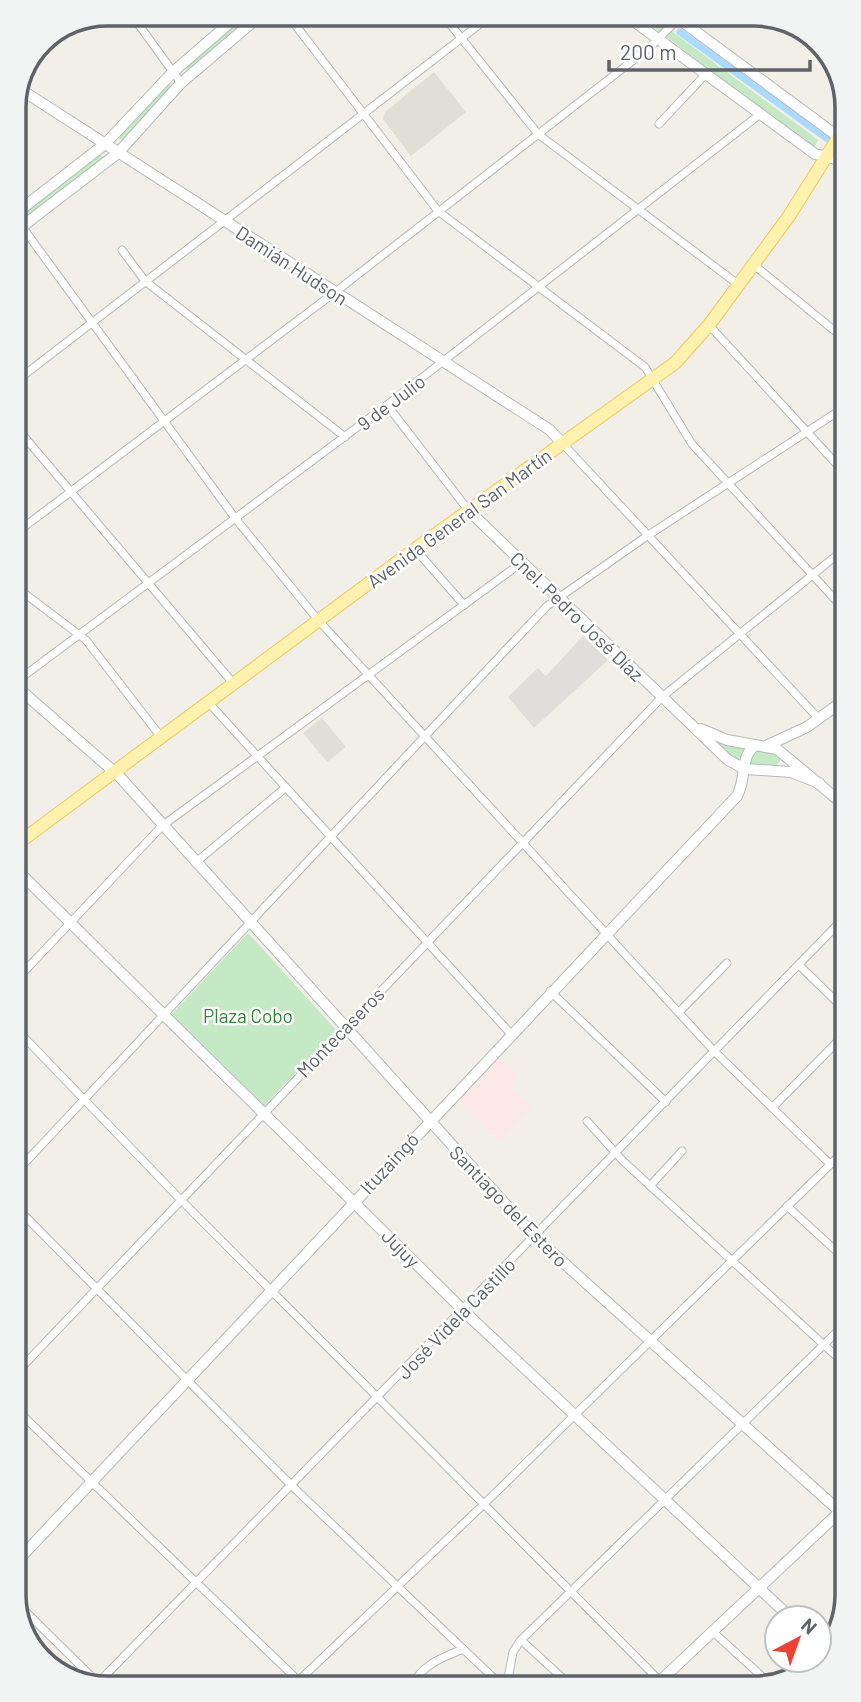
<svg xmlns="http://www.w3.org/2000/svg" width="861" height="1702" viewBox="0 0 861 1702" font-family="Barlow,sans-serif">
<rect width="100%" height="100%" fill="#f1efe8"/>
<!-- industrial -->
<polygon fill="#e0deda" points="583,636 608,660 534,728 508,697 538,668 546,676"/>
<!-- education -->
<g fill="#e1ded6">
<polygon points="434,72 466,112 411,156 383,119 385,112"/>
<polygon points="322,718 346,747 327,762 303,733"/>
</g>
<!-- medical -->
<polygon fill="#fce8e6" points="498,1056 518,1075 509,1086 532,1106 500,1141 457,1102"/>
<!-- green -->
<g fill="#c5e8c5">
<polygon points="248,14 255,14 188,72 186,68"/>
<polygon points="636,14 649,14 818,140 814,148"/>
<polygon points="169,83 172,86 122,140 119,138"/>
<polygon points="100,155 104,157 27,216 25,212"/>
<polygon points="712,738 745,748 739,762"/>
<path d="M767 748 781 759C776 771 762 766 751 765L749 762 754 750Z"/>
<polygon points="248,933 336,1030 263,1107 171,1015"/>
</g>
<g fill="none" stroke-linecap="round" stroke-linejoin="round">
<!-- canal -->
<g stroke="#aadaff" stroke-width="7">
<polyline points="657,14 666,21"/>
<polyline points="680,32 840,148"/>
</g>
<!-- street casing -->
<g stroke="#b5b8bc" stroke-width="9">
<g id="street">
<polyline points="131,14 181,83"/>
<polyline points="287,14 438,211 645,367 692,444 842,607"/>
<polyline points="442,14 538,134 739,285"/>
<polyline points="659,124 705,75"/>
<polyline points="15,217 235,518 318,620 714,1051 830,1164"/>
<polyline points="122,250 145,281 345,437"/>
<polyline points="754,265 841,336"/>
<polyline points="709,325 842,470"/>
<polyline points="15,382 493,14"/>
<polyline points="387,405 469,511"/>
<polyline points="16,427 233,683"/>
<polyline points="563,444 819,719"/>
<polyline points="16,515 25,526"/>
<polyline points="16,533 334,293 649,48 683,14"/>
<polyline points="415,549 464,605"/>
<polyline points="16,587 86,640 161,737"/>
<polyline points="17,681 387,405 759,115"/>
<polyline points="208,702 510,1033"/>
<polyline points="195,863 285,788"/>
<polyline points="799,965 844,1009"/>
<polyline points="18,978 162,826 521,563"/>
<polyline points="550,991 666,1102"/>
<polyline points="679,1012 727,963"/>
<polyline points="18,1031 181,1200 661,1682"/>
<polyline points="772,1108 844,1035"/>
<polyline points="587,1121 623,1161 846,1365"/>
<polyline points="19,1169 547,606 647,536 842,409"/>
<polyline points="650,1186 682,1151"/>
<polyline points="787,1206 845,1259"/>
<polyline points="19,1210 292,1486 500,1684"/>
<polyline points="20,1369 662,697 842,551"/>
<polyline points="20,1413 304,1686"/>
<polyline points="21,1607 103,1688"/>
<polyline points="712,1631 767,1681"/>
<polyline points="521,1640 568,1683"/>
<polyline points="507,1684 513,1652 520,1641 846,1323"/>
<path d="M412 1685C423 1664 442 1658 463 1649"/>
<polyline points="95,1686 844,918"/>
<polyline points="293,1686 483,1505 845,1150"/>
</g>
</g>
<!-- secondary casing -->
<g stroke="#b6babf" stroke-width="12">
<g id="secondary">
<polyline points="624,14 815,154 840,160"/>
<polyline points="672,14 840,138"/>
<polyline points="20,89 550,430 563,444"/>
<polyline points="15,214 105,144 173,72 240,14"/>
<polyline points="15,232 118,153 181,83 262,14"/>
<polyline points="469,511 728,760 745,769 791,772 819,783"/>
<polyline points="17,687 119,776 535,1237 847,1518"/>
<polyline points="701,729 727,740 777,749 843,804"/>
<polyline points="768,745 807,727 843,701"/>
<polyline points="18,871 470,1317 791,1618"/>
<path d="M21 1557 737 796C747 779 739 756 756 745"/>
<polyline points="819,1643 827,1650"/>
<polyline points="659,1682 847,1505"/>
</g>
</g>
<!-- primary casing -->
<g stroke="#f2c960" stroke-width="14">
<polyline id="primary" points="17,844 415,549 675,363 709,325 789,216 840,135"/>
</g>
<!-- street -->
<use href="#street" stroke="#fff" stroke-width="7"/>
<!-- secondary -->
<use href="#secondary" stroke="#fff" stroke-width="10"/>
<!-- primary -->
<use href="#primary" stroke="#fff2af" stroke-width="12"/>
</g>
<g text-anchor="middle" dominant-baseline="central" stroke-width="5" stroke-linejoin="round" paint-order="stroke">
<!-- street labels -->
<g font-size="19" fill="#5f6368" stroke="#fff">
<text transform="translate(292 265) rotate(33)">Damián Hudson</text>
<text transform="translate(391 402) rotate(-37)">9 de Julio</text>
<text transform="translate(459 518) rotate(-36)">Avenida General San Martín</text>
<text transform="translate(577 616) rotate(44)">Cnel. Pedro José Díaz</text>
<text transform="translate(340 1032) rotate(-46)">Montecaseros</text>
<text transform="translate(389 1163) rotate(-47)">Ituzaingó</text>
<text transform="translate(509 1206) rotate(46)">Santiago del Estero</text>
<text transform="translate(401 1248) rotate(45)">Jujuy</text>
<text transform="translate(456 1318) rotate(-46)">José Videla Castillo</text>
</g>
<!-- park labels -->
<g font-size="19" fill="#348238" stroke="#fff">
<text x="248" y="1015">Plaza Cobo</text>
</g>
</g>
<!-- crop -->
<path d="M0 0H861V1702H0ZM107 26H754A81 81 0 0 1 835 107V1595A81 81 0 0 1 754 1676H107A81 81 0 0 1 26 1595V107A81 81 0 0 1 107 26Z" fill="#f2f3f3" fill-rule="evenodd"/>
<path fill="none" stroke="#5f6368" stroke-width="3.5" d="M107 26H754A81 81 0 0 1 835 107V1595A81 81 0 0 1 754 1676H107A81 81 0 0 1 26 1595V107A81 81 0 0 1 107 26Z"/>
<!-- north arrow -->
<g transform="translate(798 1639) rotate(41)"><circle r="33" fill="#ffffff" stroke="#bfc1c3" stroke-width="2"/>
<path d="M0-5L12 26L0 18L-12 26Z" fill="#ea4335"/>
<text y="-10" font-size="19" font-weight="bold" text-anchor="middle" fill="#5f6368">N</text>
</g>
<!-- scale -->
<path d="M609 60v10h201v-10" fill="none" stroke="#5f6368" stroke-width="3.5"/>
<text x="620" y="60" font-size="21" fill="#5f6368" stroke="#ffffff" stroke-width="5" paint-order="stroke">200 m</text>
</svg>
